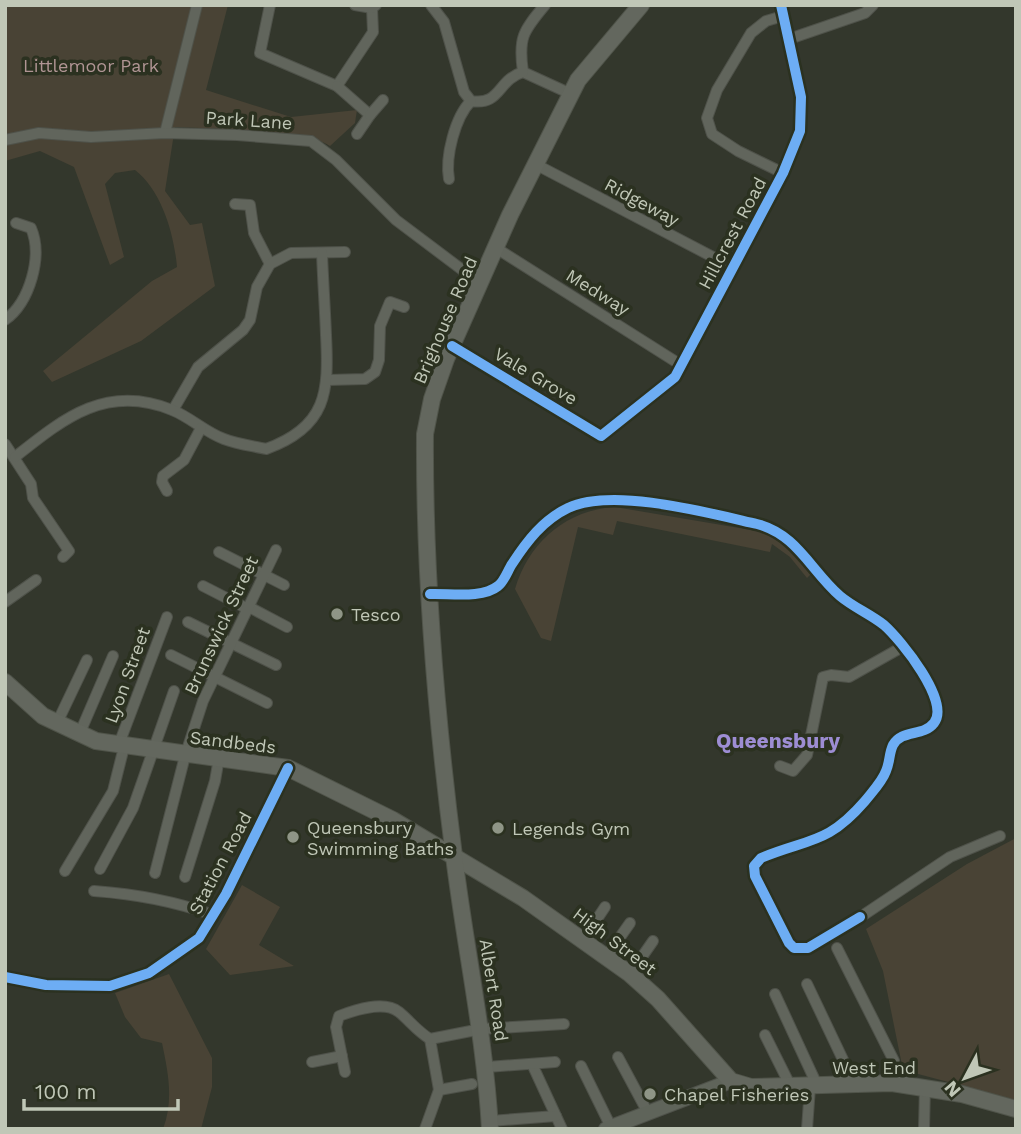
<svg xmlns="http://www.w3.org/2000/svg" width="1021" height="1134" viewBox="0 0 1021 1134" font-family="'Work Sans',sans-serif">
<rect width="100%" height="100%" fill="#33372c"/>
<!-- green -->
<g fill="#494335">
<path d="M5 5H228L206 90 291 117 357 110 355 123 330 146C307 129 208 129 175 127L165 191 190 225 202 223 215 286 141 341 52 382 43 371 152 281 177 267C174 234 162 191 135 170L115 173 105 184 124 257 110 265 74 167 40 151 5 161Z"/>
<path d="M615 507 763 532 785 545 811 574 807 578 790 557 772 544 770 552 617 521 613 535 578 527 551 641 541 638 515 589C529 542 566 510 615 507Z"/>
<polygon points="1016,838 1016,1100 903,1070 883,971 866,929 967,864"/>
<polygon points="242,885 280,907 259,945 294,966 230,975 206,949"/>
<path d="M169 974 212 1058V1087L201 1129H163C174 1100 168 1072 162 1043L141 1038 125 1017 115 993Z"/>
</g>
<g fill="none" stroke-linecap="round" stroke-linejoin="round">
<!-- street casing -->
<g stroke="#4f524a" stroke-width="12">
<g id="street">
<polyline points="270,5 260,53 337,86 373,32 372,8"/>
<polyline points="355,5 372,8 376,5"/>
<path d="M431 5 444 22 464 92 471 101C501 106 497 80 523 72L571 94"/>
<polyline points="783,16 766,21 751,33 717,90 707,118 712,134 738,151 783,173"/>
<polyline points="789,39 865,13 873,5"/>
<path d="M523 72C518 38 523 31 545 5"/>
<polyline points="337,86 370,115 357,134"/>
<polyline points="370,115 383,100"/>
<polyline points="165,133 197,5"/>
<polyline points="5,140 39,133 91,137 165,133 237,135 311,141 336,160 396,220 481,284"/>
<polyline points="535,164 734,268"/>
<path d="M449 179C445 157 455 117 471 101"/>
<polyline points="235,204 250,205 254,233 270,264"/>
<polyline points="496,248 681,365"/>
<path d="M5 320C30 302 43 256 31 228L16 223"/>
<polyline points="452,346 601,436 675,377 783,173 800,131 801,97 781,5"/>
<polyline points="328,380 365,379 375,372 379,360 380,326 390,302 404,307"/>
<polyline points="173,410 198,367 243,330 250,320 257,287 270,264 291,253 345,252"/>
<polyline points="5,444 31,484 33,498 69,551 63,557"/>
<path d="M15 457C63 419 106 383 172 410 190 417 205 432 224 439 237 444 253 446 266 449 327 427 329 392 326 335 325 308 323 281 322 253"/>
<polyline points="167,491 162,482 163,476 184,460 201,428"/>
<polyline points="219,552 284,585"/>
<polyline points="203,586 248,609"/>
<path d="M430 594C449 593 482 599 498 586 504 582 508 570 512 564 527 541 543 520 568 508 613 487 709 513 757 524 797 534 811 571 840 596 853 607 870 614 884 625 901 640 951 702 934 723 923 737 902 729 893 745 889 753 890 762 886 771 882 782 872 792 865 801 827 845 809 838 761 858L754 866 755 876 789 943 794 948H808L860 917"/>
<polyline points="5,602 36,580"/>
<polyline points="249,607 287,627"/>
<polyline points="188,622 276,665"/>
<polyline points="171,655 267,703"/>
<polyline points="57,723 87,660"/>
<polyline points="79,735 113,656"/>
<polyline points="119,744 167,617"/>
<polyline points="780,766 793,771 807,755 823,677 831,675 849,677 904,646"/>
<polyline points="100,869 133,808 174,691"/>
<polyline points="65,871 113,791 124,747"/>
<polyline points="155,873 185,756 203,701 276,550"/>
<polyline points="185,877 215,781 219,758"/>
<path d="M94 891C136 894 174 901 213 915"/>
<polyline points="865,914 950,857 1000,836"/>
<polyline points="583,940 605,907"/>
<polyline points="837,948 894,1061 892,1083"/>
<polyline points="606,957 630,923"/>
<polyline points="630,974 653,941"/>
<polyline points="5,977 46,985 110,986 149,973 199,938 226,894 288,768"/>
<polyline points="807,984 855,1085"/>
<polyline points="775,994 818,1087"/>
<polyline points="765,1035 791,1087"/>
<polyline points="430,1039 439,1090"/>
<polyline points="618,1057 648,1113"/>
<polyline points="312,1062 342,1056"/>
<polyline points="532,1064 562,1129"/>
<polyline points="581,1066 611,1127"/>
<polyline points="487,1067 555,1062"/>
<path d="M345 1072 336 1027 339 1016C355 1010 384 1000 399 1012 410 1021 417 1031 430 1039L481 1029 564 1024"/>
<polyline points="490,1121 556,1116"/>
<polyline points="425,1129 439,1090 472,1084"/>
<polyline points="807,1129 810,1087"/>
<polyline points="924,1129 925,1086"/>
</g>
</g>
<!-- secondary casing -->
<g stroke="#4f524a" stroke-width="16">
<polyline id="secondary" points="606,1129 731,1081"/>
</g>
<!-- primary casing -->
<g stroke="#50544a" stroke-width="18">
<g id="primary">
<polyline points="5,682 43,716 96,741 288,768 393,820 523,898 630,974 658,999 731,1081 751,1087 892,1083 962,1094 1016,1109"/>
<path d="M490 1129C485 1037 465 947 454 856 436 716 424 575 425 434L432 399 446 359 510 215 578 80 641 5"/>
</g>
</g>
<!-- street -->
<use href="#street" stroke="#61655c" stroke-width="10"/>
<!-- secondary -->
<use href="#secondary" stroke="#5f645a" stroke-width="14"/>
<!-- primary -->
<use href="#primary" stroke="#63675e" stroke-width="16"/>
<!-- cycleway casing -->
<g stroke="#2b3120" stroke-width="15">
<g id="cycleway">
<polyline points="452,346 601,436 675,377 783,173 800,131 801,97 781,5"/>
<path d="M430 594C449 593 482 599 498 586 504 582 508 570 512 564 527 541 543 520 568 508 613 487 709 513 757 524 797 534 811 571 840 596 853 607 870 614 884 625 901 640 951 702 934 723 923 737 902 729 893 745 889 753 890 762 886 771 882 782 872 792 865 801 827 845 809 838 761 858L754 866 755 876 789 943 794 948H808L860 917"/>
<polyline points="5,977 46,985 110,986 149,973 199,938 226,894 288,768"/>
</g>
</g>
<!-- cycleway -->
<use href="#cycleway" stroke="#6dadf4" stroke-width="10"/>
</g>
<!-- markers -->
<g fill="#8f9586" stroke="#2b3120" stroke-width="2.5">
<circle cx="337" cy="614" r="7"/>
<circle cx="498" cy="828" r="7"/>
<circle cx="293" cy="837" r="7"/>
<circle cx="650" cy="1094" r="7"/>
</g>
<g text-anchor="middle" dominant-baseline="central" stroke-width="7" stroke-linejoin="round" paint-order="stroke">
<!-- park labels -->
<g font-size="18" fill="#b09594" stroke="#2b3120">
<text x="91" y="65">Littlemoor Park</text>
</g>
<!-- street labels -->
<g font-size="18" fill="#c0c7b7" stroke="#2b3120">
<text transform="translate(249 120) rotate(4)">Park Lane</text>
<text transform="translate(642 202) rotate(28)">Ridgeway</text>
<text transform="translate(732 233) rotate(-62)">Hillcrest Road</text>
<text transform="translate(598 292) rotate(32)">Medway</text>
<text transform="translate(445 320) rotate(-67)">Brighouse Road</text>
<text transform="translate(536 376) rotate(31)">Vale Grove</text>
<text transform="translate(221 625) rotate(-65)">Brunswick Street</text>
<text transform="translate(127 675) rotate(-70)">Lyon Street</text>
<text transform="translate(233 742) rotate(7)">Sandbeds</text>
<text transform="translate(220 863) rotate(-62)">Station Road</text>
<text transform="translate(615 941) rotate(37)">High Street</text>
<text transform="translate(494 990) rotate(81)">Albert Road</text>
<text x="874" y="1067">West End</text>
</g>
<!-- poi labels -->
<g font-size="18" fill="#c0c7b7" stroke="#2b3120" text-anchor="start">
<text x="351" y="614">Tesco</text>
<text x="307" y="827">Queensbury<tspan x="307" dy="21">Swimming Baths</tspan></text>
<text x="512" y="828">Legends Gym</text>
<text x="664" y="1094">Chapel Fisheries</text>
</g>
<!-- quarter labels -->
<g font-size="21" font-weight="bold" fill="#9d8dd3" stroke="#2b3120">
<text x="778" y="740">Queensbury</text>
</g>
</g>
<!-- border -->
<rect width="1021" height="1134" fill="none" stroke="#c0c7b7" stroke-width="14"/>
<!-- north arrow -->
<g transform="translate(965 1078) rotate(229)" stroke="#2b3120" stroke-width="5" paint-order="stroke">
<path d="M0-5L12 26L0 18L-12 26Z" fill="#c0c7b7"/>
<text y="-10" font-size="19" font-weight="bold" text-anchor="middle" fill="#c0c7b7">N</text>
</g>
<!-- scale -->
<path d="M24 1099v10h154v-10" fill="none" stroke="#c0c7b7" stroke-width="3.5"/>
<text x="35" y="1099" font-size="21" fill="#c0c7b7" stroke="#2b3120" stroke-width="5" paint-order="stroke">100 m</text>
</svg>
